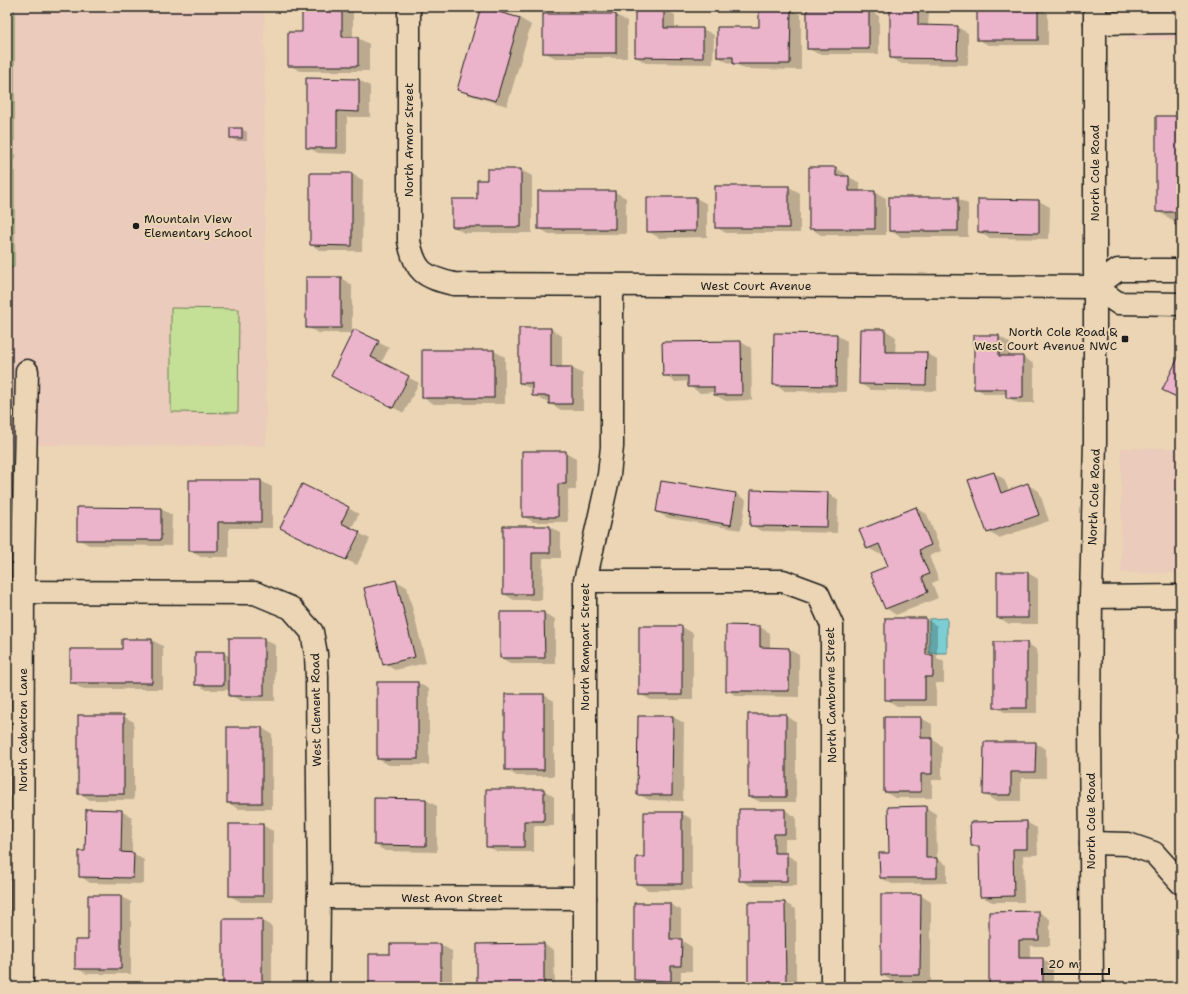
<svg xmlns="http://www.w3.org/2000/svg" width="1188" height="994" viewBox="0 0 1188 994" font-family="'Shantell Sans',sans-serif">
<rect width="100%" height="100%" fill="#ebd5b4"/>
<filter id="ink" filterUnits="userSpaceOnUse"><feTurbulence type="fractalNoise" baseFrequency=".025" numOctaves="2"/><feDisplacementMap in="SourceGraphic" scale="8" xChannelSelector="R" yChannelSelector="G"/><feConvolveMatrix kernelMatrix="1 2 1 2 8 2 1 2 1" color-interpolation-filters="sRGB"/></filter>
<g filter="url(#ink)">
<!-- built -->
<g fill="#ebcbbb">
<polygon points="7,7 264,7 266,446 7,445"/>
<polygon points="1127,7 1181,7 1181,39 1128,40"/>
<rect x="1121" y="448" width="60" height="125"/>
</g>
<!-- green -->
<g fill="#c4df96" stroke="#707e59">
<polygon points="7,7 14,7 14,267 7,268"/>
<polygon points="171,308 239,309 238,413 171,412"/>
</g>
<!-- water -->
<polygon fill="#7cced3" stroke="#56878a" points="947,618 947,653 929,653 929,619"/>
<!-- shadow -->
<g fill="#0003">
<polygon points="303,7 353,7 353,38 358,38 369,44 369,71 300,71 289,65 303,33"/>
<polygon points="891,7 919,7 929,13 928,26 957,27 968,33 968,65 902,64 891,58"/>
<polygon points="1037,7 1048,13 1048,45 988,45 978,39"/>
<polygon points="482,8 520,18 531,25 507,106 469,95 458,89"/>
<polygon points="636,9 664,9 675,15 675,29 703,29 714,35 713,64 646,63 636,57"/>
<polygon points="791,9 801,15 801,70 745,69 734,63 729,63 718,57"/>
<polygon points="868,10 879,16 879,54 818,54 808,48"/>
<polygon points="616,15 627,21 627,58 555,58 544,52"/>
<polygon points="307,79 359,80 370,86 370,117 347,117 347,154 318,153 307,147"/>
<polygon points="1181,117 1181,227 1176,224 1176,222 1157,211"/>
<polygon points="242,129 247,132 247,141 236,141 231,138"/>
<polygon points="836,168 846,174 846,177 849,177 860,183 860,192 875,192 886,198 886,235 821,235 810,228"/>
<polygon points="521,170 532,176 532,233 464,233 453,226 478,200 488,181"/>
<polygon points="311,174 352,174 363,180 362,251 322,251 311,245"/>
<polygon points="716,187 789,187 800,193 800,233 726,233 716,227"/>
<polygon points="539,192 615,192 626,198 626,234 549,234 539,228"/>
<polygon points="648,198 696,198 707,204 707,237 659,238 648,231"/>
<polygon points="957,198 968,204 968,237 901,237 890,231"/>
<polygon points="1039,201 1050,207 1049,239 989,238 979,232"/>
<polygon points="341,278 352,285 352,333 318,333 307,327"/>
<polygon points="551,329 562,336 562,368 572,368 583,374 583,410 561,410 550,404 550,401 544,401 533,395 533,389 531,389 520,383"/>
<polygon points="885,330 896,337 895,353 926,353 937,359 937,391 871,390 860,384"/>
<polygon points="836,335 847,341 846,392 785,391 774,385"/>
<polygon points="999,336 1010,343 1010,357 1023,357 1034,364 1034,403 1018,403 1007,397 1007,394 986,394 975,388"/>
<polygon points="378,342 389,348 381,363 419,383 404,413 343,382"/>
<polygon points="741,342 751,348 752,400 726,401 715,395 715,392 700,393 689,386 689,381 675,382 664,375"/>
<polygon points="423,351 494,351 505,357 505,404 434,404 423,398"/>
<polygon points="565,452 576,458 576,490 568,490 568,522 533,522 523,516"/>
<polygon points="994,473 1004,479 1009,491 1028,485 1039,491 1049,521 999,538 988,532"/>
<polygon points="190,481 261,481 272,487 272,528 229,528 229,557 201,557 190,551"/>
<polygon points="828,493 838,500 837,533 761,531 751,525"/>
<polygon points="736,494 746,500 741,530 668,518 657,512"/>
<polygon points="348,508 359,514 351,529 370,539 357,565 292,534"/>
<polygon points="916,508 927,514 941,551 929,556 939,580 932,583 938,598 896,615 886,608 889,567 883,553 879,554 868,548"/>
<polygon points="161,509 172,515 171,546 89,545 78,539"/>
<polygon points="550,527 561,533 561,558 543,558 542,600 514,600 504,594"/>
<polygon points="1028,573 1038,579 1038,624 1009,624 998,617"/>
<polygon points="396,581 407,587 426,663 395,670 384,664"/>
<polygon points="501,613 544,613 555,619 555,664 512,664 501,658"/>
<polygon points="886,619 926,619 937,626 937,658 944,662 944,683 936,683 936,706 897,706 886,699"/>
<polygon points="682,627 693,633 693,700 651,700 640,694"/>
<polygon points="760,627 770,633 770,648 789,649 799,655 799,697 737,696 727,690"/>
<polygon points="264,639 275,645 275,701 241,701 230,695 230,690 207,690 196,684 224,653 230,657"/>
<polygon points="123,640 152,640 163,646 163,689 82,689 71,682 123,650"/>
<polygon points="1027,643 1037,650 1037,713 1006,713 995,707"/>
<polygon points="418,683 429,689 429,765 389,765 378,759"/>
<polygon points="544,695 554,701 554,776 517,776 506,770"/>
<polygon points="785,715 796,722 796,802 760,802 749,796"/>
<polygon points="123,716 134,722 134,800 90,800 79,793"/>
<polygon points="673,717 684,723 683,801 649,800 638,794"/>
<polygon points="921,718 932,724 932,739 942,746 942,780 932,780 932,798 895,798 885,792"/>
<polygon points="262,728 272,734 272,809 239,809 228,803"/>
<polygon points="1035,743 1046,749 1046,778 1021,778 1021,801 995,801 984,794"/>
<polygon points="544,790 554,797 554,826 534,826 534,852 498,852 487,846"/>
<polygon points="375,799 426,800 437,806 437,852 385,851 375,845"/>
<polygon points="925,807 936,814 937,859 947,865 947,883 892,884 881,878 890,854"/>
<polygon points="785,810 796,817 796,839 785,839 785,854 797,861 797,886 751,886 740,880"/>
<polygon points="121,811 132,817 132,854 134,854 144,860 144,884 90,883 80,876 86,852"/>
<polygon points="681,813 692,819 692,890 648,890 637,883 645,858"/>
<polygon points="1026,822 1037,828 1038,855 1023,855 1024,902 992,902 981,896 980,850 972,845"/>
<polygon points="262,825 273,831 273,902 241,902 230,896"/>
<polygon points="920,895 931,902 931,981 892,981 882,975"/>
<polygon points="120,896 131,902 131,974 87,974 76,968 89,941"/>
<polygon points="785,903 796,909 796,987 753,987 749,985"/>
<polygon points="635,904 670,904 681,910 681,940 692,947 692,971 681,971 681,986 645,986 635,980"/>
<polygon points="1039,912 1050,919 1050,946 1030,946 1030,959 1042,959 1053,965 1053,987 996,987 990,984 990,913"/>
<polygon points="262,920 272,927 272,987 224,987"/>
<polygon points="543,944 554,950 555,987 478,987"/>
<polygon points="441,945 452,951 452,987 370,987 391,955"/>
</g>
<!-- building -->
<g fill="#ecb4cb" stroke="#1c1c1c">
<polygon points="302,7 342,7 342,37 358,37 358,66 288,66 288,32 302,32"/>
<polygon points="481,7 520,18 496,101 457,90"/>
<polygon points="759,7 791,8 790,64 733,64 733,57 717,57 717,27 759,27"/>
<polygon points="890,7 918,7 918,25 958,26 957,59 890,58"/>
<rect x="977" y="7" width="61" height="33"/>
<rect x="1163" y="7" width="18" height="6"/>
<polygon points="635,8 664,8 664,28 703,28 703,58 635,57"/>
<rect x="807" y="9" width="62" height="40"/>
<rect x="543" y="14" width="73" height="39"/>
<polygon points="306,78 359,79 359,112 337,111 337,148 306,148"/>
<polygon points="1156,116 1181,116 1181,225 1175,225 1175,212 1156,212"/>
<rect x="230" y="128" width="12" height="10"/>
<polygon points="809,167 836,167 836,176 849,176 849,191 875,191 875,229 809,229"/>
<polygon points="487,169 521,169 521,227 452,227 452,199 477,199 477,180 487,180"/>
<polygon points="310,173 352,173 352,246 310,245"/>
<rect x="715" y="186" width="74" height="42"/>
<rect x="538" y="191" width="77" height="38"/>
<polygon points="647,197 696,197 696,231 647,232"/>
<rect x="889" y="197" width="69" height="34"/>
<polygon points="978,199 1039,200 1039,233 978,232"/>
<rect x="306" y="277" width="35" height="51"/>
<polygon points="519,328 551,328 551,367 572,367 572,404 549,404 549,396 532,396 532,383 519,383"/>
<polygon points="354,329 379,341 371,357 409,376 393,408 331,376"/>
<polygon points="860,329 885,329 885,352 927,352 926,385 859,384"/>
<polygon points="774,333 837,334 836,386 773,385"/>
<polygon points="974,335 999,335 999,356 1023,356 1023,398 1006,398 1006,389 974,389"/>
<polygon points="741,341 742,395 714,395 714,387 688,387 688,376 663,376 662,342"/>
<rect x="422" y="350" width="72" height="48"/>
<polygon points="1181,352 1181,399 1162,390"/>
<polygon points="522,451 566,451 566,484 558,484 558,517 522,517"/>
<polygon points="994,472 1001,493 1028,483 1039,515 987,533 968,480"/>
<polygon points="189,480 261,480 261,522 218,522 218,551 189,551"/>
<polygon points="661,481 736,493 731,525 656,512"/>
<polygon points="302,484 349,507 341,523 360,532 346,560 280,528"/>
<polygon points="751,490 828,492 827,527 750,526"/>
<polygon points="77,507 161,508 161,540 77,540"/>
<polygon points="916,507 931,545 919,550 929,574 922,577 928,592 885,609 870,573 888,566 879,544 867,549 859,530"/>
<polygon points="503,526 550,526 550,553 532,553 532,594 503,594"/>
<rect x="997" y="572" width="31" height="46"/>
<polygon points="396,580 415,657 383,665 364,588"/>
<polygon points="500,612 544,612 545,658 500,658"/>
<polygon points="885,618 926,618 926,655 933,655 933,677 925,677 925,700 885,700"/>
<polygon points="726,625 760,626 760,647 789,648 789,691 726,691"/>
<rect x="639" y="626" width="43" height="69"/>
<rect x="229" y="638" width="35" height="58"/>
<polygon points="122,639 152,639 152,683 70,683 70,649 122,649"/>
<rect x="994" y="642" width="33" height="66"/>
<rect x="195" y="652" width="29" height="33"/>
<rect x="377" y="682" width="41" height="77"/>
<rect x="505" y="694" width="39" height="76"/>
<rect x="748" y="714" width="38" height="83"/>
<rect x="78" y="715" width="46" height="79"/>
<polygon points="638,716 673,716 672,795 637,795"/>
<polygon points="884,717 921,717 921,738 932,738 932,774 921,774 921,792 884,792"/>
<rect x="227" y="727" width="35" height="76"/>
<polygon points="984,742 1036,742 1035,772 1011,772 1011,795 983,795"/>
<polygon points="486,789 544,789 544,821 524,821 524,847 486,847"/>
<polygon points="374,798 426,799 426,846 374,845"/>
<polygon points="926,806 926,858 937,858 937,878 880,878 879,853 889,853 888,807"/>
<polygon points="86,809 122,810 121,852 134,853 133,878 79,877 79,851 85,851"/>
<polygon points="739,809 785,809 785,834 774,834 774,853 787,853 787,881 739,881"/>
<polygon points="644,812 682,812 682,884 636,884 636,857 644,857"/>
<polygon points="1027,821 1027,849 1013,849 1014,896 980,897 979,846 971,846 970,822"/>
<rect x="229" y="824" width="34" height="72"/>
<polygon points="881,894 921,894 920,975 881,975"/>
<polygon points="88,895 121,895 121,969 75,969 75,940 88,940"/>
<polygon points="748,902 785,902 786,985 748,986"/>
<polygon points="634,903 670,903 670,939 682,939 681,966 671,966 671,981 634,980"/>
<polygon points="1039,911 1039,940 1019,940 1019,958 1043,958 1043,984 989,984 989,912"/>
<rect x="223" y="919" width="39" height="68"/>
<polygon points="544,943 544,987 477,987 477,944"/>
<polygon points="390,944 441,944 441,987 369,987 369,954 390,954"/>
<rect x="100" y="983" width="42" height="4"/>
</g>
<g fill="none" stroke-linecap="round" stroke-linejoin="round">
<!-- minor casing -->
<g stroke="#1c1c1c" stroke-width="25">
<g id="minor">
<path d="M409 7V241C415 272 424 277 454 284L1095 287"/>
<polyline points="1095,23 1181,22"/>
<polyline points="1181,270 1118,270 1095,287 1118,303 1181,304"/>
<polyline points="585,581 783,581 818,594 832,625 832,987"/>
<polyline points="7,592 255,593 291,608 312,632 316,654 317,677 319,897 318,987"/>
<polyline points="1091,597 1181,596"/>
<polyline points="1091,843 1128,844 1154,853 1181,883"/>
<polyline points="319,897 585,898"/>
<polyline points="22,987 23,567 27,371"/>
<polyline points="585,987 585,581 609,475 612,447 612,285"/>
</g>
</g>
<!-- major casing -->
<g stroke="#1c1c1c" stroke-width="25">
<polyline id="major" points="1092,987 1090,720 1091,597 1095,442 1095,7"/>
</g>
<!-- minor -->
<use href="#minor" stroke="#ebd5b4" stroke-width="22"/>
<!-- major -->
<use href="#major" stroke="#ebd5b4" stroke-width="22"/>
</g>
</g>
<!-- markers -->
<g fill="#1c1c1c" stroke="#ebd5b4" stroke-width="1.5">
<circle cx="136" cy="226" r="4"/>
<rect x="1121" y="335" width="8" height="8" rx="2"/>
</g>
<g text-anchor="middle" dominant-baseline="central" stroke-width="4" stroke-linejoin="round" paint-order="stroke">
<!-- street labels -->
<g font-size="12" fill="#1c1c1c" stroke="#ebd5b4">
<text transform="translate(409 140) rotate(-90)">North Armor Street</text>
<text transform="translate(1095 173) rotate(-90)">North Cole Road</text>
<text x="756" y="286">West Court Avenue</text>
<text transform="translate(1094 497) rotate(-88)">North Cole Road</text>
<text transform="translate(585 647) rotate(-90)">North Rampart Street</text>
<text transform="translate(831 695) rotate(-91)">North Camborne Street</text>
<text transform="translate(316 710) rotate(-91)">West Clement Road</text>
<text transform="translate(23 730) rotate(-90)">North Cabarton Lane</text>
<text transform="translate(1091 821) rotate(-90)">North Cole Road</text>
<text x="452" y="898">West Avon Street</text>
</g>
<!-- poi labels -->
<g font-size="12" fill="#1c1c1c" stroke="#ebd5b4" text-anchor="start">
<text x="144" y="219">Mountain View<tspan x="144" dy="14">Elementary School</tspan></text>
<text x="1117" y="332" text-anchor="end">North Cole Road &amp;<tspan x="1117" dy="14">West Court Avenue NWC</tspan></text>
</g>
</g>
<!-- margin -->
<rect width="1188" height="994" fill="none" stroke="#ebd5b4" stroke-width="24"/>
<rect x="12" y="12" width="1164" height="970" fill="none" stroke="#1c1c1c" stroke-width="1.5" filter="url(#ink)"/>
<!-- scale -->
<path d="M1042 968v6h67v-6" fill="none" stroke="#1c1c1c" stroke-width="2"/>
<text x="1048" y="968" font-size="12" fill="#1c1c1c" stroke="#ebd5b4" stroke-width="3" paint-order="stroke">20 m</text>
</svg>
